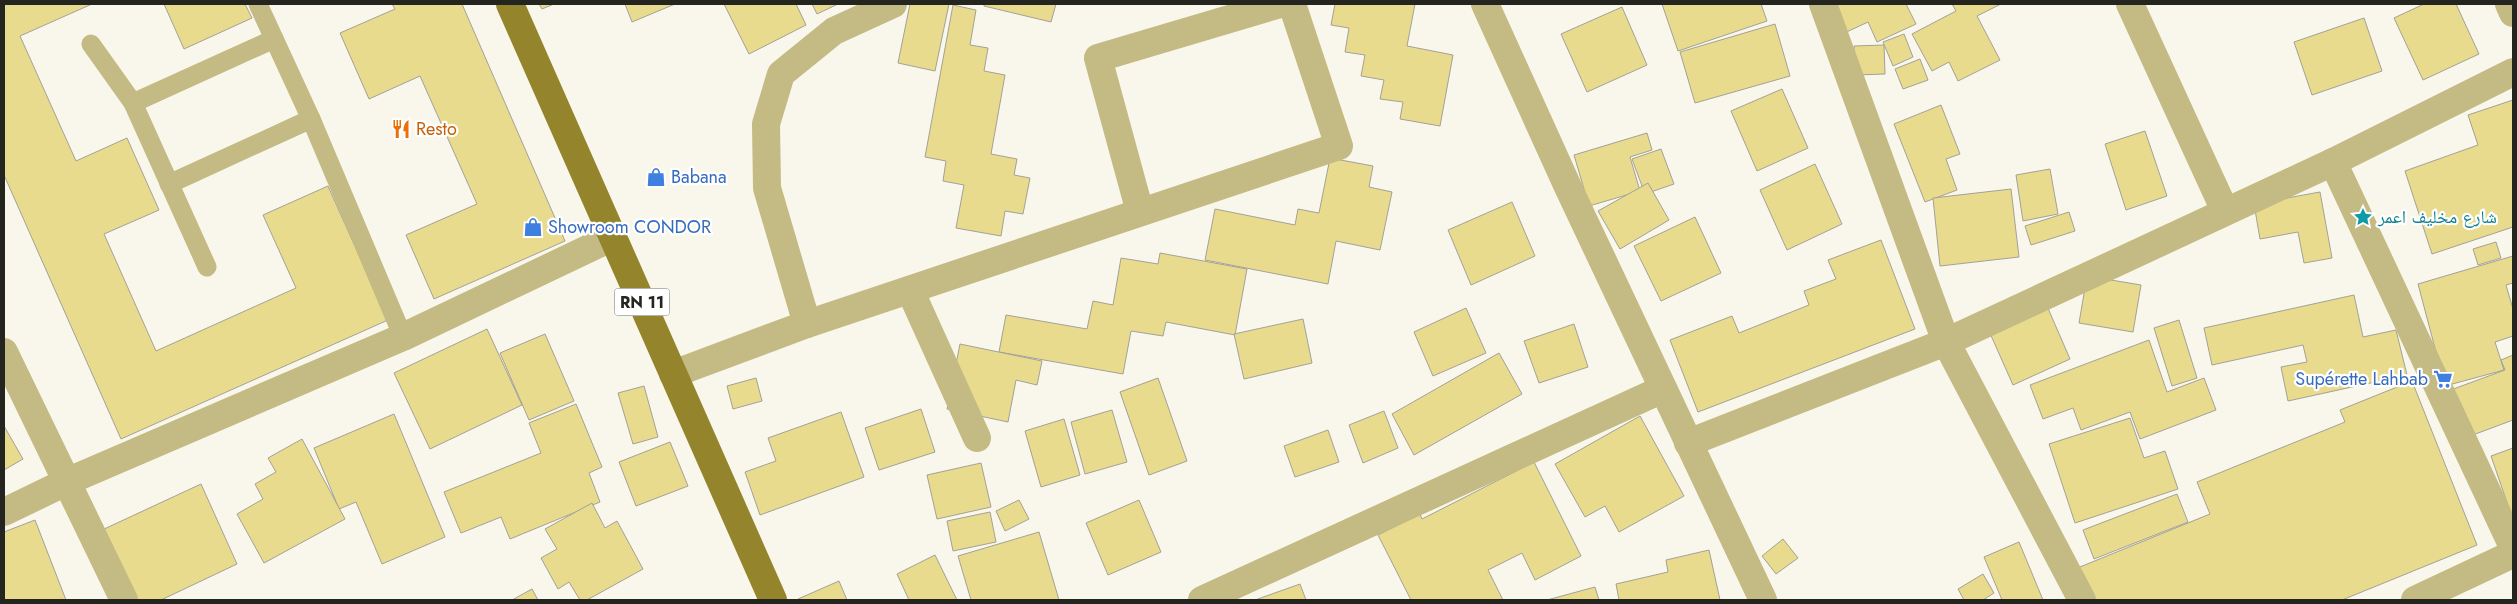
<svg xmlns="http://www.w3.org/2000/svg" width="2517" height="604" viewBox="0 0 2517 604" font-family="Jost,'Noto Naskh Arabic',sans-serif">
<rect width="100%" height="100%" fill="#f9f7eb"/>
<!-- building -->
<g fill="#e9db8d" stroke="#a3a197">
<polygon points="4,4 92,4 20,36 76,161 127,138 159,210 104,234 156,351 296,288 263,215 328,186 388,320 121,439 4,175"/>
<polygon points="164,4 245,4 252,18 184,49"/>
<polygon points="392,4 462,4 565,241 434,299 406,235 477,204 420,76 369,99 340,33 395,9"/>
<polygon points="539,4 554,4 542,9"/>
<polygon points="625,4 675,4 632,22"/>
<polygon points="724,4 796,4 806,25 749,54"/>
<polygon points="812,4 838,4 817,14"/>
<polygon points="910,4 949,4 935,71 898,63"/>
<polygon points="984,4 1056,4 1051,22 984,6"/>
<polygon points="1335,4 1415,4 1407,46 1453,55 1440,126 1400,119 1403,102 1380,99 1384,80 1361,76 1365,55 1345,52 1349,28 1331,25"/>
<polygon points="1662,4 1761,4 1767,21 1678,51"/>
<polygon points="1823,4 1906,4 1916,24 1877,42 1868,22 1838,36"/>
<polygon points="1952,4 2001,4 1977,16 2000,60 1958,81 1949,62 1932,71 1912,34 1956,11"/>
<polygon points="2424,4 2456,4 2479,54 2423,80 2394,18"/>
<polygon points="953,5 976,10 970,45 988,48 984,71 1005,75 991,154 1017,159 1014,175 1030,178 1023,214 1005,211 1001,236 956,228 964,185 943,181 946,161 925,157"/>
<polygon points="1622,7 1647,65 1587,92 1561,34"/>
<polygon points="2364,18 2382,71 2312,95 2294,42"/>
<polygon points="1775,24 1790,76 1695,103 1680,52"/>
<polygon points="1904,34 1913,57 1893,66 1883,42"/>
<polygon points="1884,45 1885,74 1855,75 1854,46"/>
<polygon points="1920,59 1928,80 1903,89 1895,69"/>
<polygon points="1782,89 1808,148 1757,171 1731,111"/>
<polygon points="2513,100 2513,227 2432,254 2405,171 2478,145 2468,115"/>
<polygon points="1941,105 1960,154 1946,159 1957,190 1925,202 1894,124"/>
<polygon points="2145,131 2167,196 2126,210 2105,144"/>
<polygon points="1647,133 1652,150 1630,157 1640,191 1589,206 1574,155"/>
<polygon points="1661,149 1674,184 1645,194 1632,159"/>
<polygon points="1330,158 1373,166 1369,187 1392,192 1380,250 1336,241 1328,284 1205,260 1215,209 1295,225 1298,209 1319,213"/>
<polygon points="1815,164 1842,224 1787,250 1760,190"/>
<polygon points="2050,169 2058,214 2023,221 2016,175"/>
<polygon points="1648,183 1669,220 1620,249 1598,211"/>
<polygon points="2011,189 2019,257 1940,266 1933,198"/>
<polygon points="2320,192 2332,258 2304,263 2298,232 2260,239 2254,204"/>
<polygon points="1512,202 1535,256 1471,285 1448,230"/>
<polygon points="2069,212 2075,231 2031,245 2025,226"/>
<polygon points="1695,217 1721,273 1661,301 1634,246"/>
<polygon points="1881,240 1915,329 1698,412 1670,340 1732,316 1739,333 1809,305 1804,291 1836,279 1828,260"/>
<polygon points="2496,242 2501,258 2478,265 2473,249"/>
<polygon points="1160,253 1247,269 1235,335 1166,322 1163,336 1131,331 1123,374 999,352 1006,315 1087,329 1093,301 1113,305 1121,258 1158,264"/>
<polygon points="2513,256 2513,283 2506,285 2513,309 2513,336 2495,342 2504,370 2445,386 2418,284"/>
<polygon points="2087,276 2141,285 2133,332 2079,323"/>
<polygon points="2354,295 2363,337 2396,330 2407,375 2288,401 2281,367 2307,362 2303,345 2212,365 2204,328"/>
<polygon points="2047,306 2070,359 2013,385 1989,331"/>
<polygon points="1466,308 1486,353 1433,376 1414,332"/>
<polygon points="1303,319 1312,363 1244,379 1234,334"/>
<polygon points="2179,320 2197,378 2172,386 2154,328"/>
<polygon points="1574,324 1588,367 1539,383 1524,341"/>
<polygon points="487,329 522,405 430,449 394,373"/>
<polygon points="545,334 574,401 529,420 500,353"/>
<polygon points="2149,340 2167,392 2204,378 2216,410 2140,439 2130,412 2081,430 2073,408 2043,419 2030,385"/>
<polygon points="960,344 1042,361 1037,385 1016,380 1008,422 947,409"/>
<polygon points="1499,353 1522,394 1414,455 1392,414"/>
<polygon points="2513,355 2513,420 2454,442 2437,395 2505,370 2501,360"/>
<polygon points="756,378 762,401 733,409 727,386"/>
<polygon points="1158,378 1187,461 1149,475 1120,392"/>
<polygon points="2412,381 2477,545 2342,600 2087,600 2075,569 2210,514 2197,482 2345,422 2340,410"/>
<polygon points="644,386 658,437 633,444 618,393"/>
<polygon points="576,404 602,467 589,473 600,502 510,539 501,517 461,533 444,492 541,453 529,423"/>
<polygon points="921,409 935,452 879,470 865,428"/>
<polygon points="1112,410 1127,462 1085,474 1071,422"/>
<polygon points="1384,411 1398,448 1363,463 1349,425"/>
<polygon points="841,412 864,477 760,515 745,472 776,461 768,438"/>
<polygon points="394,414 445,537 382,564 356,502 339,509 314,448"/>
<polygon points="1640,416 1684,496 1619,532 1605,506 1585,517 1555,464"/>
<polygon points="2130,418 2144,458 2165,451 2178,489 2075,523 2049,444"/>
<polygon points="1064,419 1080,475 1041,487 1025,431"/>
<polygon points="4,426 23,459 4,470"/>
<polygon points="1328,430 1339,462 1295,477 1284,446"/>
<polygon points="302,439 345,519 264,563 237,514 263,499 255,484 276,472 268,458"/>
<polygon points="670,442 688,486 636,506 619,462"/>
<polygon points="2513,448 2513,520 2491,456"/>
<polygon points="1534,462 1581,556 1535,580 1522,553 1488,570 1503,600 1411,600 1378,535 1420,514 1422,519"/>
<polygon points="981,463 991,507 937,519 927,475"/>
<polygon points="201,484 237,564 161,600 134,600 102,530"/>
<polygon points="2177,494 2188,522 2094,559 2083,530"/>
<polygon points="1019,500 1029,519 1005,531 996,511"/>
<polygon points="1139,500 1161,552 1108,575 1086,523"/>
<polygon points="592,503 605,528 617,521 643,569 587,600 580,600 569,582 558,589 541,558 557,549 545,529"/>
<polygon points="990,512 996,542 953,551 947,521"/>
<polygon points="35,520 66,600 4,600 4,532"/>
<polygon points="1039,532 1059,600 971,600 958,556"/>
<polygon points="1783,539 1798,558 1776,574 1762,556"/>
<polygon points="2019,542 2043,600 2002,600 1984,557"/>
<polygon points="1709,550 1720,600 1619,600 1616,584 1668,572 1666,560"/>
<polygon points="935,555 957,600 909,600 897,574"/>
<polygon points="1983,574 1994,593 1983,600 1964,600 1958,589"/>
<polygon points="839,581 847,600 798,600 798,599"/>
<polygon points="1300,584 1306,600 1255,600"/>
<polygon points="1595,587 1599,600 1547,600"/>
<polygon points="532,589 538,600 512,600"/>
</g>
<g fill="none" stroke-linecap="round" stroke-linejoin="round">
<!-- service -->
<g stroke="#c3ba84" stroke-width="19">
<polyline points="258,4 311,119 403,337"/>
<polyline points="91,44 133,103 207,267"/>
<polyline points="133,103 274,39"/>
<polyline points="169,184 311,119"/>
</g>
<!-- minor -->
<g stroke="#c3ba84" stroke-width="28">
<polyline points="1485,4 1568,187 1763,600"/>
<polyline points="1823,4 1946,342 2082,600"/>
<polyline points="2130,4 2225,211"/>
<polyline points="2509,4 2513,13"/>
<polyline points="2333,162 2513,547"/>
<polyline points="1140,212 1098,58 1280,4"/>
<polyline points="910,290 977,438"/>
<polyline points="807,324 767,188 766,124 781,74 834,31 893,4"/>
<polyline points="4,352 124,600"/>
<polyline points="673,374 807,324 1339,146 1292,4"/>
<polyline points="1688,443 1946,342 2333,162 2513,72"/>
<polyline points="4,512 66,482 403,337 613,237"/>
<polyline points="1202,600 1663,389"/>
<polyline points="2415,600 2513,554"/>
</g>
<!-- primary -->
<polyline stroke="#94852d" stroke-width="28" points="510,4 773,600"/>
</g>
<!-- icons -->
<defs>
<g id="restaurant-bare" transform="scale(1.5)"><path d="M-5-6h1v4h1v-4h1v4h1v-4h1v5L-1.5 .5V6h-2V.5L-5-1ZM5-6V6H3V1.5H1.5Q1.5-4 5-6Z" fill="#e8710a" stroke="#fff" stroke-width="2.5" paint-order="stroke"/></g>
<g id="shop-bare" transform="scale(1.5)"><path d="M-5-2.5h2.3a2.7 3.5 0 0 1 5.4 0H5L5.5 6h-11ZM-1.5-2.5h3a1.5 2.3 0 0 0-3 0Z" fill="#3f7fe0" stroke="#fff" stroke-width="2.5" paint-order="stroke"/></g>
<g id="sight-bare" transform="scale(1.5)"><path d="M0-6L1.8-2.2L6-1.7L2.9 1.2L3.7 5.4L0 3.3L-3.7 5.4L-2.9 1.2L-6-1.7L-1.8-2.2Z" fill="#0f9aa8" stroke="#fff" stroke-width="2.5" paint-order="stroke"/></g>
<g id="supermarket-bare" transform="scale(1.5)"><path d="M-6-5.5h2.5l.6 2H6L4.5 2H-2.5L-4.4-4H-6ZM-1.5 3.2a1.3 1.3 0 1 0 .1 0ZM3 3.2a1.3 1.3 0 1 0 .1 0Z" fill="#3f7fe0" stroke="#fff" stroke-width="2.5" paint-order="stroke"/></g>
</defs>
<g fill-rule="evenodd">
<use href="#restaurant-bare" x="401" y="129"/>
<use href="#shop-bare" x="656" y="177"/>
<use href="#sight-bare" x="2363" y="217"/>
<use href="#shop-bare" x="533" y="227"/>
<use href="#supermarket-bare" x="2443" y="379"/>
</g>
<g text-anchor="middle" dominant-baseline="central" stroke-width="4.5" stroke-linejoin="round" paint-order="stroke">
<!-- shield labels -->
<rect fill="#fff" stroke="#666663" stroke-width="1" x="614.5" y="288.5" width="55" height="27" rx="4"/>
<g font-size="16" font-weight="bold" fill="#252520">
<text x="642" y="302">RN 11</text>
</g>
<!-- food labels -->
<g font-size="18" fill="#c56008" stroke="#fff" text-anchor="start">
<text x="416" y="129">Resto</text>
</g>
<!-- shop labels -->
<g font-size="18" fill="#366cbe" stroke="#fff" text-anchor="start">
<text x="671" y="177">Babana</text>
<text x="548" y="227">Showroom CONDOR</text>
<text x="2428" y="379" text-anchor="end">Supérette Lahbab</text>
</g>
<!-- culture labels -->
<g font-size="18" fill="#0d838f" stroke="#fff" text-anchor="start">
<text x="2378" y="217">شارع مخليف اعمر</text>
</g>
</g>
<!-- border -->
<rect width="2517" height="604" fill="none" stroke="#252520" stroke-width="10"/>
</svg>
